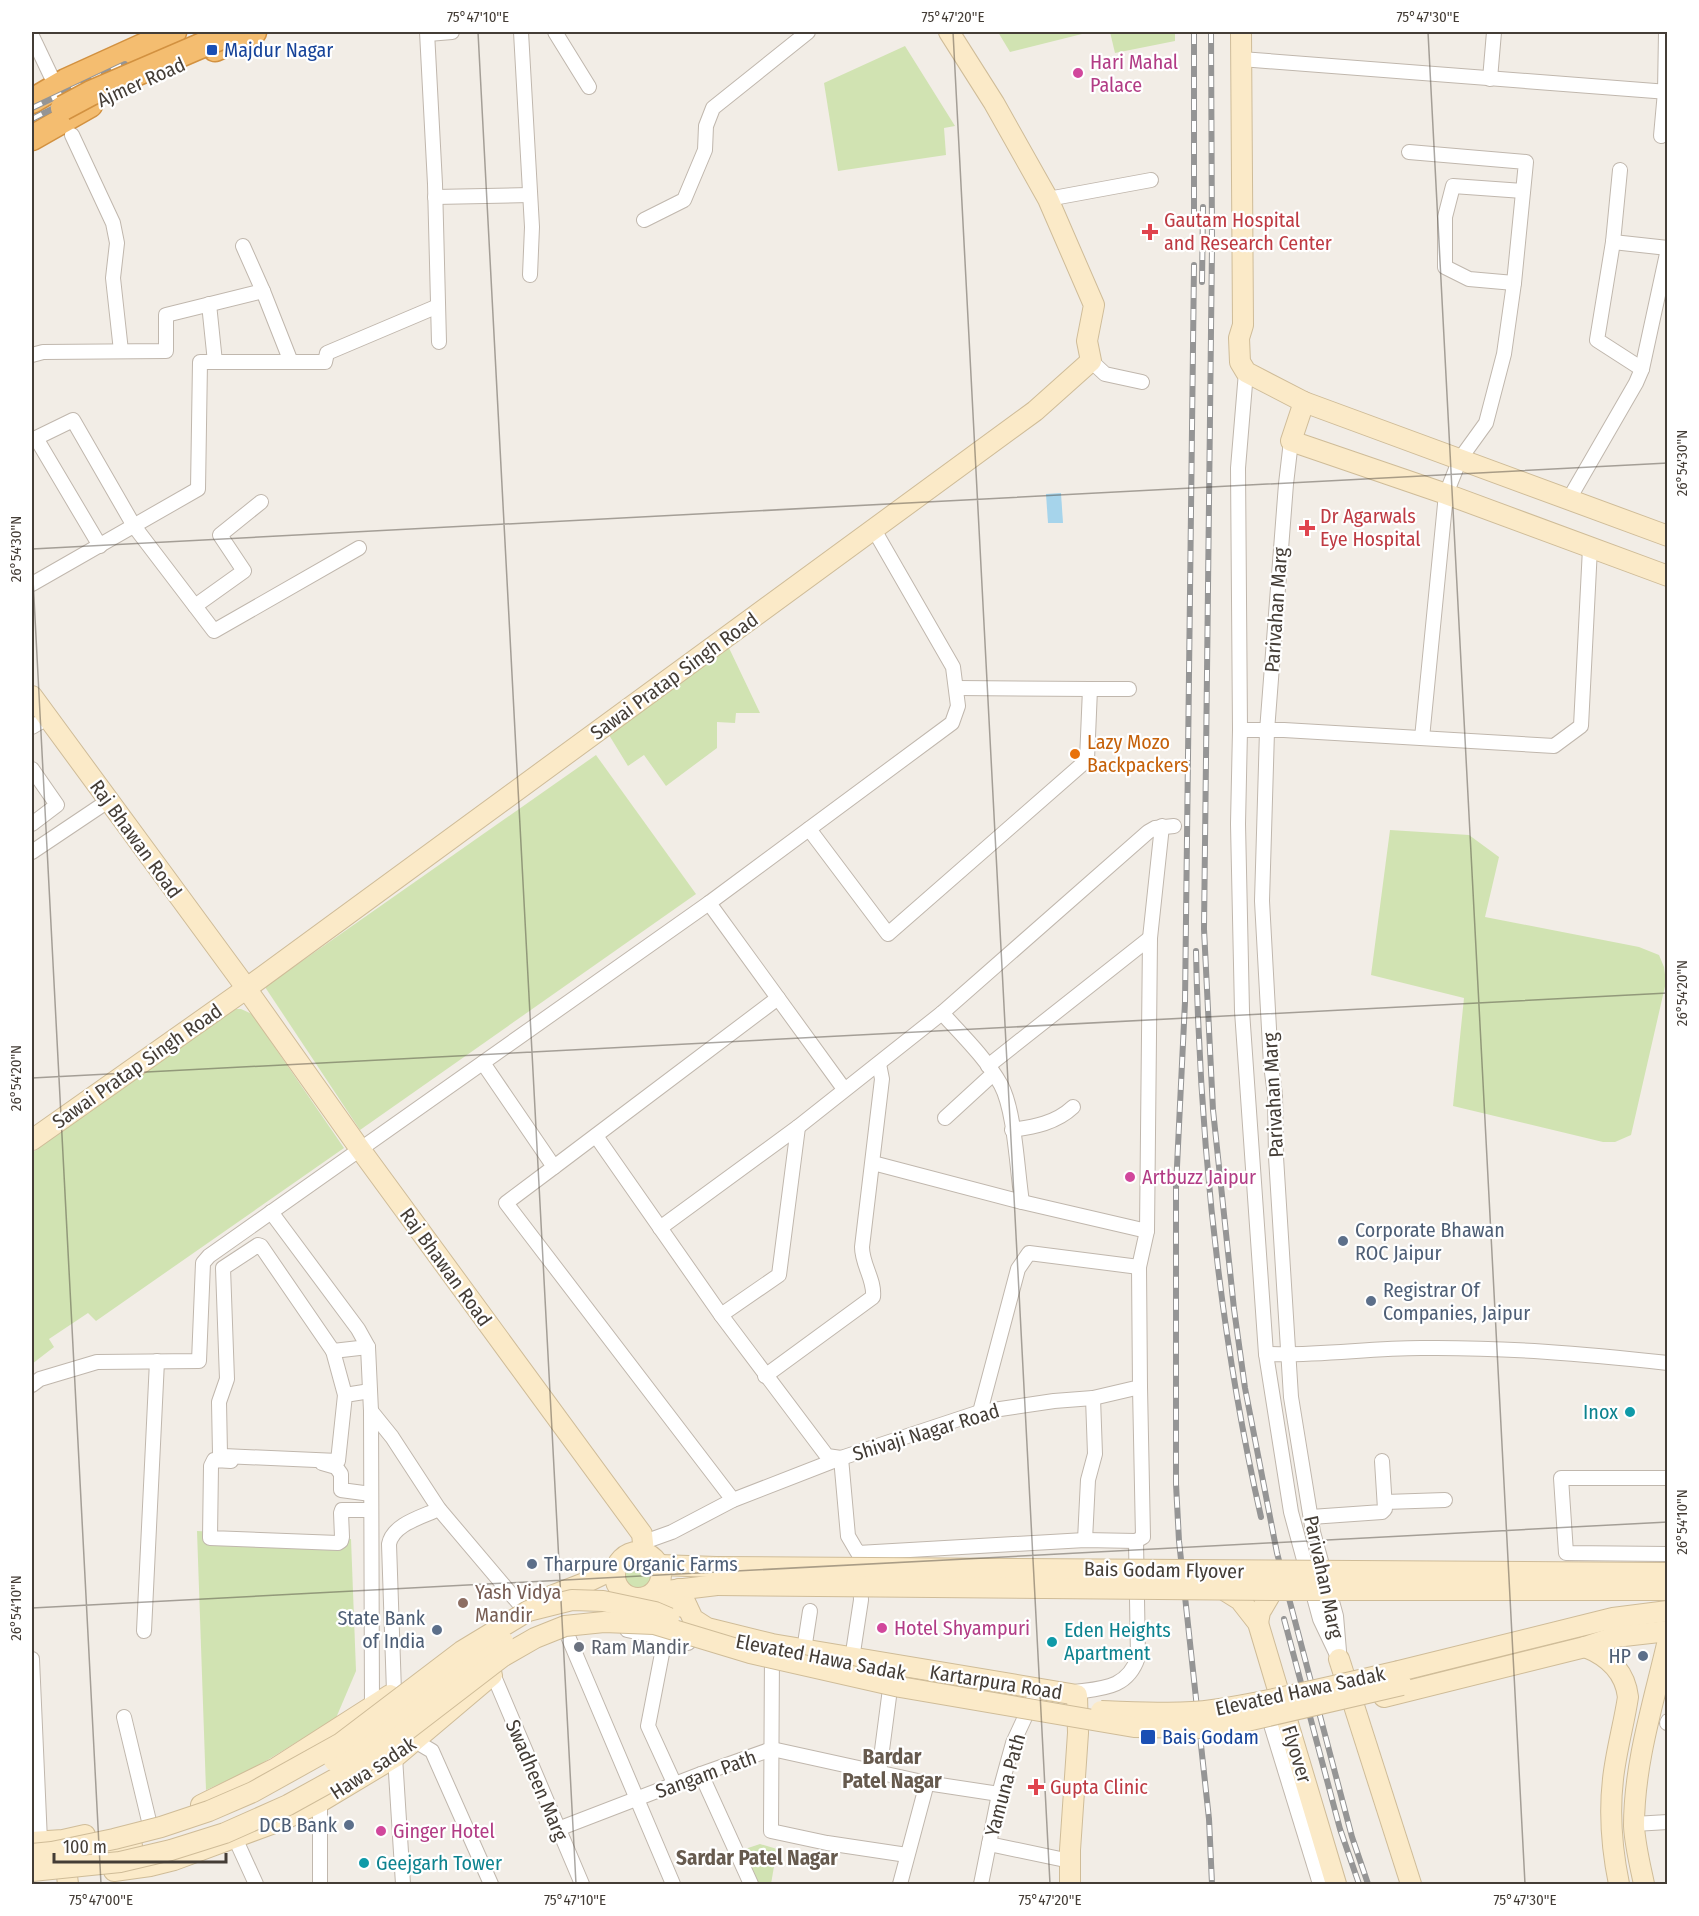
<svg xmlns="http://www.w3.org/2000/svg" width="1699" height="1916" viewBox="0 0 1699 1916" font-family="'Fira Sans Condensed',sans-serif">
<rect width="100%" height="100%" fill="#f2ede6"/>
<!-- green -->
<g fill="#d1e3b2">
<polygon points="998,32 1090,32 1010,52"/>
<polygon points="1110,32 1175,32 1175,41 1115,53"/>
<polygon points="905,46 955,126 944,128 946,155 838,171 824,83"/>
<polygon points="729,648 760,713 736,713 735,723 717,722 717,748 666,786 644,755 628,766 609,735"/>
<polygon points="596,755 696,894 360,1130 265,987"/>
<polygon points="1390,830 1469,835 1499,857 1485,917 1639,947 1659,955 1664,967 1666,982 1631,1135 1615,1142 1603,1142 1453,1106 1464,998 1371,975"/>
<polygon points="233,1009 241,1009 252,1014 344,1148 96,1321 88,1313 49,1339 54,1347 32,1364 32,1153 220,1013"/>
<polygon points="197,1531 351,1539 356,1671 336,1718 251,1770 206,1790"/>
<circle cx="637" cy="1577" r="17"/>
<polygon points="760,1844 777,1849 771,1884 756,1883 742,1850"/>
</g>
<!-- water -->
<polygon fill="#a6d4eb" points="1061,493 1063,523 1048,523 1046,494"/>
<g fill="none" stroke-linecap="round" stroke-linejoin="round">
<!-- street casing -->
<g stroke="#c0b7ad" stroke-width="16">
<g id="street">
<polyline points="427,32 435,184 439,342"/>
<polyline points="521,32 532,227 530,275"/>
<polyline points="555,32 589,87"/>
<polyline points="428,34 452,32"/>
<polyline points="32,36 51,76"/>
<polyline points="1241,59 1668,92"/>
<polyline points="1490,79 1494,32"/>
<polyline points="72,135 113,223 117,243 113,278 121,351"/>
<polyline points="1661,136 1665,92 1666,32"/>
<polyline points="1409,152 1526,162 1514,283 1504,354 1486,423 1460,459 1446,494 1422,738"/>
<polyline points="1620,170 1613,242 1597,340 1642,369"/>
<polyline points="435,197 530,195"/>
<polyline points="1048,199 1151,180"/>
<polyline points="644,220 684,200 705,150 706,126 713,108 808,32"/>
<polyline points="1613,242 1668,248"/>
<polyline points="1514,283 1469,279 1445,267 1445,217 1453,186 1523,191"/>
<polyline points="263,291 291,362"/>
<polyline points="209,304 215,362"/>
<polyline points="32,355 43,352 166,351 166,315 263,291 243,246"/>
<polyline points="1091,361 1105,374 1142,382"/>
<polyline points="1246,372 1238,468 1240,730 1238,824 1242,1011 1266,1354 1291,1512 1320,1619 1339,1659"/>
<polyline points="1291,441 1286,484 1267,731 1262,901 1271,1065 1275,1095 1276,1157 1291,1397 1313,1532 1336,1616 1339,1651"/>
<polyline points="1569,499 1636,383 1642,369 1668,249"/>
<polyline points="100,546 36,438 73,420 134,526 214,631 359,548"/>
<polyline points="32,584 198,489 200,362 325,362 327,353 438,306"/>
<polyline points="195,606 244,571 220,535 261,502"/>
<polyline points="1090,689 1129,689"/>
<polyline points="32,727 47,718"/>
<polyline points="1240,730 1284,730 1554,746 1581,726 1590,548"/>
<polyline points="32,769 57,805 32,824"/>
<polyline points="809,829 888,934 1087,760 1090,689 957,688"/>
<polyline points="32,852 108,801"/>
<polyline points="483,1063 554,1167 778,998"/>
<polyline points="988,1066 1150,938"/>
<polyline points="844,1089 709,903 952,723 958,706 953,667 873,528"/>
<polyline points="945,1118 993,1074"/>
<path d="M1012 1130C1034 1127 1056 1123 1073 1107"/>
<polyline points="596,1136 721,1315 827,1456 841,1458 848,1536 858,1553 1085,1540 1136,1541 1143,1537 1140,1387"/>
<path d="M873 1163 1022 1202C1017 1170 1015 1111 1001 1085 986 1058 962 1035 942 1013"/>
<polyline points="554,1167 506,1203 733,1500"/>
<polyline points="1022,1202 1147,1231 1150,938 1162,826"/>
<polyline points="271,1212 358,1329 368,1347 371,1411 372,1707"/>
<polyline points="660,1228 798,1127 942,1013 1148,832 1155,828 1174,826"/>
<polyline points="721,1315 779,1275 798,1127"/>
<polyline points="368,1347 333,1351 261,1246 258,1245 223,1268 227,1379 219,1402 220,1454 223,1456 338,1461 345,1395 370,1391"/>
<polyline points="333,1351 345,1395"/>
<path d="M1266 1354C1318 1356 1369 1348 1421 1348 1504 1347 1585 1354 1668 1363"/>
<path d="M765 1376 873 1297C875 1280 862 1265 862 1247L882 1079 879 1064"/>
<polyline points="32,1385 40,1379 97,1362 199,1361 203,1263 209,1256 709,903"/>
<polyline points="371,1411 392,1437 439,1509 522,1607"/>
<polyline points="980,1412 1018,1269 1029,1253 1139,1267"/>
<polyline points="231,1461 214,1460 211,1466 210,1538 338,1543 341,1541 342,1537 341,1513 342,1510 371,1510"/>
<polyline points="322,1463 336,1467 341,1474 341,1490 371,1494"/>
<polyline points="1668,1478 1561,1478 1566,1553 1668,1554"/>
<polyline points="1385,1502 1445,1500"/>
<polyline points="1311,1517 1382,1512 1385,1509 1382,1461"/>
<polyline points="1085,1540 1088,1480 1095,1454 1093,1398"/>
<polyline points="644,1542 672,1532 733,1500 841,1458 980,1412 1054,1401 1093,1398 1140,1387 1139,1267 1147,1231"/>
<polyline points="627,1630 688,1643"/>
<polyline points="144,1631 157,1361"/>
<polyline points="567,1634 673,1884"/>
<polyline points="672,1634 665,1638 648,1726 675,1785"/>
<polyline points="804,1650 810,1611"/>
<polyline points="772,1651 771,1831 827,1843 907,1855"/>
<polyline points="32,1659 40,1841"/>
<polyline points="852,1659 861,1600 860,1578"/>
<polyline points="493,1674 582,1884"/>
<path d="M394 1692 389 1544C393 1524 422 1517 439 1509"/>
<path d="M1068 1693C1098 1688 1127 1691 1138 1657L1136 1541"/>
<polyline points="1268,1715 1320,1884"/>
<polyline points="124,1717 149,1821"/>
<polyline points="1667,1723 1668,1721"/>
<polyline points="415,1741 432,1751 491,1884"/>
<polyline points="395,1757 403,1884"/>
<polyline points="879,1773 893,1666"/>
<polyline points="701,1774 751,1884"/>
<polyline points="320,1802 320,1884"/>
<polyline points="1634,1824 1668,1822"/>
<polyline points="558,1829 701,1774 772,1749 927,1783 999,1794"/>
<polyline points="235,1838 256,1884"/>
<polyline points="989,1844 1070,1861"/>
<polyline points="900,1884 927,1783"/>
<polyline points="981,1884 999,1794 1013,1743 1038,1689"/>
</g>
</g>
<!-- secondary casing -->
<g stroke="#cfbc98" stroke-width="22">
<g id="secondary">
<polyline points="1241,32 1243,325 1239,338 1240,362 1246,372 1304,402 1668,536"/>
<polyline points="1304,402 1291,441 1446,494 1668,576"/>
<polyline points="32,696 242,982"/>
<polyline points="251,985 1035,411 1091,361 1087,341 1094,305 1048,199 994,103 949,32"/>
<polyline points="248,991 360,1149 642,1534 644,1552"/>
<polyline points="32,1140 243,991"/>
<circle cx="638" cy="1575" r="23"/>
<polyline points="660,1565 716,1567"/>
<polyline points="679,1589 693,1619 707,1628 772,1644 1077,1695 1078,1733 1070,1850 1070,1884"/>
<polyline points="1224,1590 1240,1600 1258,1623 1336,1884"/>
<polyline points="667,1591 717,1585"/>
<polyline points="533,1603 587,1582 616,1568"/>
<polyline points="638,1603 687,1607"/>
<polyline points="1258,1623 1260,1612 1273,1590"/>
<path d="M1585 1647C1608 1656 1625 1671 1628 1697 1624 1724 1616 1751 1613 1779 1609 1814 1612 1850 1619 1884"/>
<polyline points="1339,1659 1411,1884"/>
<polyline points="1399,1671 1613,1618 1668,1611"/>
<polyline points="1384,1697 1585,1647 1615,1637 1668,1631"/>
<polyline points="201,1805 276,1768 390,1695"/>
<polyline points="32,1842 63,1840 85,1835"/>
<polyline points="64,1852 68,1884"/>
<polyline points="79,1855 132,1846"/>
<polyline points="114,1871 150,1866 174,1860 285,1819 320,1802 395,1757 492,1675"/>
<path d="M1644 1884C1640 1865 1635 1845 1634 1826 1634 1763 1654 1701 1668 1640"/>
</g>
</g>
<!-- highway casing -->
<g stroke="#d29140" stroke-width="27">
<g id="highway">
<polyline points="215,49 254,32"/>
<polyline points="32,101 66,81 174,32"/>
<polyline points="32,138 90,105"/>
</g>
</g>
<!-- street -->
<use href="#street" stroke="#fff" stroke-width="14"/>
<!-- secondary -->
<use href="#secondary" stroke="#fbeac8" stroke-width="20"/>
<!-- highway -->
<use href="#highway" stroke="#f4bd70" stroke-width="24"/>
<!-- rail casing -->
<g stroke="#959595" stroke-width="6">
<g id="rail">
<polyline points="1211,32 1212,246 1204,929 1213,1110 1234,1309 1245,1388 1277,1553 1352,1837 1368,1884"/>
<polyline points="32,108 125,64"/>
<polyline points="32,119 84,93 222,32"/>
<polyline points="1194,220 1194,32"/>
<polyline points="1194,265 1185,1002 1176,1187 1176,1484 1179,1541 1209,1819 1212,1884"/>
<polyline points="1202,282 1203,207"/>
<path d="M1196 951C1200 1140 1219 1332 1261 1517"/>
<polyline points="1284,1619 1340,1829 1359,1884"/>
</g>
</g>
<!-- rail -->
<use href="#rail" stroke="#fff" stroke-width="4" stroke-dasharray="11" stroke-linecap="butt"/>
<!-- secondary-bridge casing -->
<g stroke="#cfbc98" stroke-width="22" stroke-linecap="butt">
<g id="secondary-bridge">
<polyline points="716,1567 1668,1573"/>
<polyline points="717,1585 1273,1590 1668,1590"/>
<path d="M1101 1711C1135 1712 1180 1715 1213 1710 1275 1701 1337 1685 1399 1671"/>
<polyline points="334,1761 356,1749 503,1641"/>
<polyline points="32,1854 52,1852 114,1839 161,1827 209,1811 253,1792 341,1743 462,1651 528,1611 572,1600 603,1601 655,1612 669,1618"/>
<polyline points="32,1871 120,1862 171,1850 225,1833 288,1805 364,1763 502,1657 535,1638 565,1626 604,1622 654,1624 750,1653 900,1687 1134,1727 1203,1728 1238,1723 1402,1685"/>
</g>
</g>
<!-- highway-bridge casing -->
<g stroke="#d29140" stroke-width="27" stroke-linecap="butt">
<polyline id="highway-bridge" points="63,108 91,93 233,32"/>
</g>
<!-- secondary-bridge -->
<use href="#secondary-bridge" stroke="#fbeac8" stroke-width="20"/>
<!-- highway-bridge -->
<use href="#highway-bridge" stroke="#f4bd70" stroke-width="24"/>
</g>
<!-- ticks -->
<path fill="none" stroke="#443d36" stroke-width="1.5" stroke-opacity="0.45" d="M478 32 576 1884M953 32 1050 1884M1428 32 1525 1884M32 549 1668 463M32 560 101 1884M32 1078 1668 993M32 1608 1668 1522"/>
<!-- markers -->
<g fill="#1a4fb4" stroke="#fff" stroke-width="2">
<rect x="206" y="44" width="12" height="12" rx="3"/>
<rect x="1140" y="1729" width="16" height="16" rx="3"/>
</g>
<g fill="#d1479c" stroke="#fff" stroke-width="2">
<circle cx="1078" cy="73" r="6"/>
<circle cx="1130" cy="1177" r="6"/>
<circle cx="882" cy="1628" r="6"/>
<circle cx="381" cy="1831" r="6"/>
</g>
<g fill="#e0444e" stroke="#fff" stroke-width="2">
<path d="M1147 223h6v6h6v6h-6v6h-6v-6h-6v-6h6z"/>
<path d="M1304 519h6v6h6v6h-6v6h-6v-6h-6v-6h6z"/>
<path d="M1033 1778h6v6h6v6h-6v6h-6v-6h-6v-6h6z"/>
</g>
<circle fill="#e8710a" stroke="#fff" stroke-width="2" cx="1075" cy="754" r="6"/>
<g fill="#5c6f8a" stroke="#fff" stroke-width="2">
<circle cx="1343" cy="1241" r="6"/>
<circle cx="1371" cy="1301" r="6"/>
<circle cx="532" cy="1564" r="6"/>
<circle cx="437" cy="1630" r="6"/>
<circle cx="1643" cy="1656" r="6"/>
<circle cx="349" cy="1825" r="6"/>
</g>
<g fill="#0f9aa8" stroke="#fff" stroke-width="2">
<circle cx="1630" cy="1412" r="6"/>
<circle cx="1052" cy="1642" r="6"/>
<circle cx="364" cy="1863" r="6"/>
</g>
<circle fill="#8d6e63" stroke="#fff" stroke-width="2" cx="463" cy="1603" r="6"/>
<circle fill="#6b7280" stroke="#fff" stroke-width="2" cx="579" cy="1647" r="6"/>
<g text-anchor="middle" dominant-baseline="central" stroke-width="4.5" stroke-linejoin="round" paint-order="stroke">
<!-- transit labels -->
<g font-size="20" fill="#164399" stroke="#fff" text-anchor="start">
<text x="224" y="50">Majdur Nagar</text>
<text x="1162" y="1737">Bais Godam</text>
</g>
<!-- hotel labels -->
<g font-size="20" fill="#b23c85" stroke="#fff" text-anchor="start">
<text x="1090" y="62">Hari Mahal<tspan x="1090" dy="23">Palace</tspan></text>
<text x="1142" y="1177">Artbuzz Jaipur</text>
<text x="894" y="1628">Hotel Shyampuri</text>
<text x="393" y="1831">Ginger Hotel</text>
</g>
<!-- street labels -->
<g font-size="20" fill="#443d36" stroke="#fff">
<text transform="translate(141 82) rotate(-24)">Ajmer Road</text>
<text transform="translate(1276 610) rotate(-86)">Parivahan Marg</text>
<text transform="translate(674 676) rotate(-36)">Sawai Pratap Singh Road</text>
<text transform="translate(136 839) rotate(54)">Raj Bhawan Road</text>
<text transform="translate(137 1066) rotate(-35)">Sawai Pratap Singh Road</text>
<text transform="translate(1273 1095) rotate(-93)">Parivahan Marg</text>
<text transform="translate(446 1267) rotate(54)">Raj Bhawan Road</text>
<text transform="translate(926 1432) rotate(-17)">Shivaji Nagar Road</text>
<text transform="translate(1164 1570) rotate(1)">Bais Godam Flyover</text>
<text transform="translate(1324 1577) rotate(78)">Parivahan Marg</text>
<text transform="translate(821 1657) rotate(11)">Elevated Hawa Sadak</text>
<text transform="translate(996 1682) rotate(9)">Kartarpura Road</text>
<text transform="translate(1300 1691) rotate(-12)">Elevated Hawa Sadak</text>
<text transform="translate(1297 1754) rotate(73)">Flyover</text>
<text transform="translate(373 1768) rotate(-33)">Hawa sadak</text>
<text transform="translate(706 1774) rotate(-20)">Sangam Path</text>
<text transform="translate(537 1780) rotate(67)">Swadheen Marg</text>
<text transform="translate(1005 1785) rotate(-75)">Yamuna Path</text>
</g>
<!-- health labels -->
<g font-size="20" fill="#be3a42" stroke="#fff" text-anchor="start">
<text x="1164" y="220">Gautam Hospital<tspan x="1164" dy="23">and Research Center</tspan></text>
<text x="1320" y="516">Dr Agarwals<tspan x="1320" dy="23">Eye Hospital</tspan></text>
<text x="1050" y="1787">Gupta Clinic</text>
</g>
<!-- food labels -->
<g font-size="20" fill="#c56008" stroke="#fff" text-anchor="start">
<text x="1087" y="742">Lazy Mozo<tspan x="1087" dy="23">Backpackers</tspan></text>
</g>
<!-- service labels -->
<g font-size="20" fill="#4e5e75" stroke="#fff" text-anchor="start">
<text x="1355" y="1230">Corporate Bhawan<tspan x="1355" dy="23">ROC Jaipur</tspan></text>
<text x="1383" y="1290">Registrar Of<tspan x="1383" dy="23">Companies, Jaipur</tspan></text>
<text x="544" y="1564">Tharpure Organic Farms</text>
<text x="425" y="1618" text-anchor="end">State Bank<tspan x="425" dy="23">of India</tspan></text>
<text x="1631" y="1656" text-anchor="end">HP</text>
<text x="337" y="1825" text-anchor="end">DCB Bank</text>
</g>
<!-- culture labels -->
<g font-size="20" fill="#0d838f" stroke="#fff" text-anchor="start">
<text x="1618" y="1412" text-anchor="end">Inox</text>
<text x="1064" y="1630">Eden Heights<tspan x="1064" dy="23">Apartment</tspan></text>
<text x="376" y="1863">Geejgarh Tower</text>
</g>
<!-- education labels -->
<g font-size="20" fill="#785e54" stroke="#fff" text-anchor="start">
<text x="475" y="1592">Yash Vidya<tspan x="475" dy="23">Mandir</tspan></text>
</g>
<!-- worship labels -->
<g font-size="20" fill="#5b616d" stroke="#fff" text-anchor="start">
<text x="591" y="1647">Ram Mandir</text>
</g>
<!-- neighbourhood labels -->
<g font-size="21" font-weight="bold" fill="#665a4e" stroke="#fff">
<text x="892" y="1757">Bardar<tspan x="892" dy="24">Patel Nagar</tspan></text>
<text x="757" y="1858">Sardar Patel Nagar</text>
</g>
</g>
<!-- border -->
<rect width="1699" height="1916" fill="none" stroke="#ffffff" stroke-width="66"/>
<!-- scale -->
<path d="M54 1853v9h172v-9" fill="none" stroke="#443d36" stroke-width="3"/>
<text x="63" y="1853" font-size="18" fill="#443d36" stroke="#ffffff" stroke-width="4.5" paint-order="stroke">100 m</text>
<rect x="33" y="33" width="1633" height="1850" fill="none" stroke="#443d36" stroke-width="2"/>
<g font-size="15" text-anchor="middle" fill="#443d36">
<text x="478" y="22">75°47'10"E</text>
<text x="953" y="22">75°47'20"E</text>
<text x="1428" y="22">75°47'30"E</text>
<text transform="translate(1682 463) rotate(-90)" y="5">26°54'30"N</text>
<text transform="translate(16 549) rotate(-90)" y="5">26°54'30"N</text>
<text transform="translate(1682 993) rotate(-90)" y="5">26°54'20"N</text>
<text transform="translate(16 1078) rotate(-90)" y="5">26°54'20"N</text>
<text transform="translate(1682 1522) rotate(-90)" y="5">26°54'10"N</text>
<text transform="translate(16 1608) rotate(-90)" y="5">26°54'10"N</text>
<text x="101" y="1905">75°47'00"E</text>
<text x="575" y="1905">75°47'10"E</text>
<text x="1050" y="1905">75°47'20"E</text>
<text x="1525" y="1905">75°47'30"E</text>
</g>
</svg>
